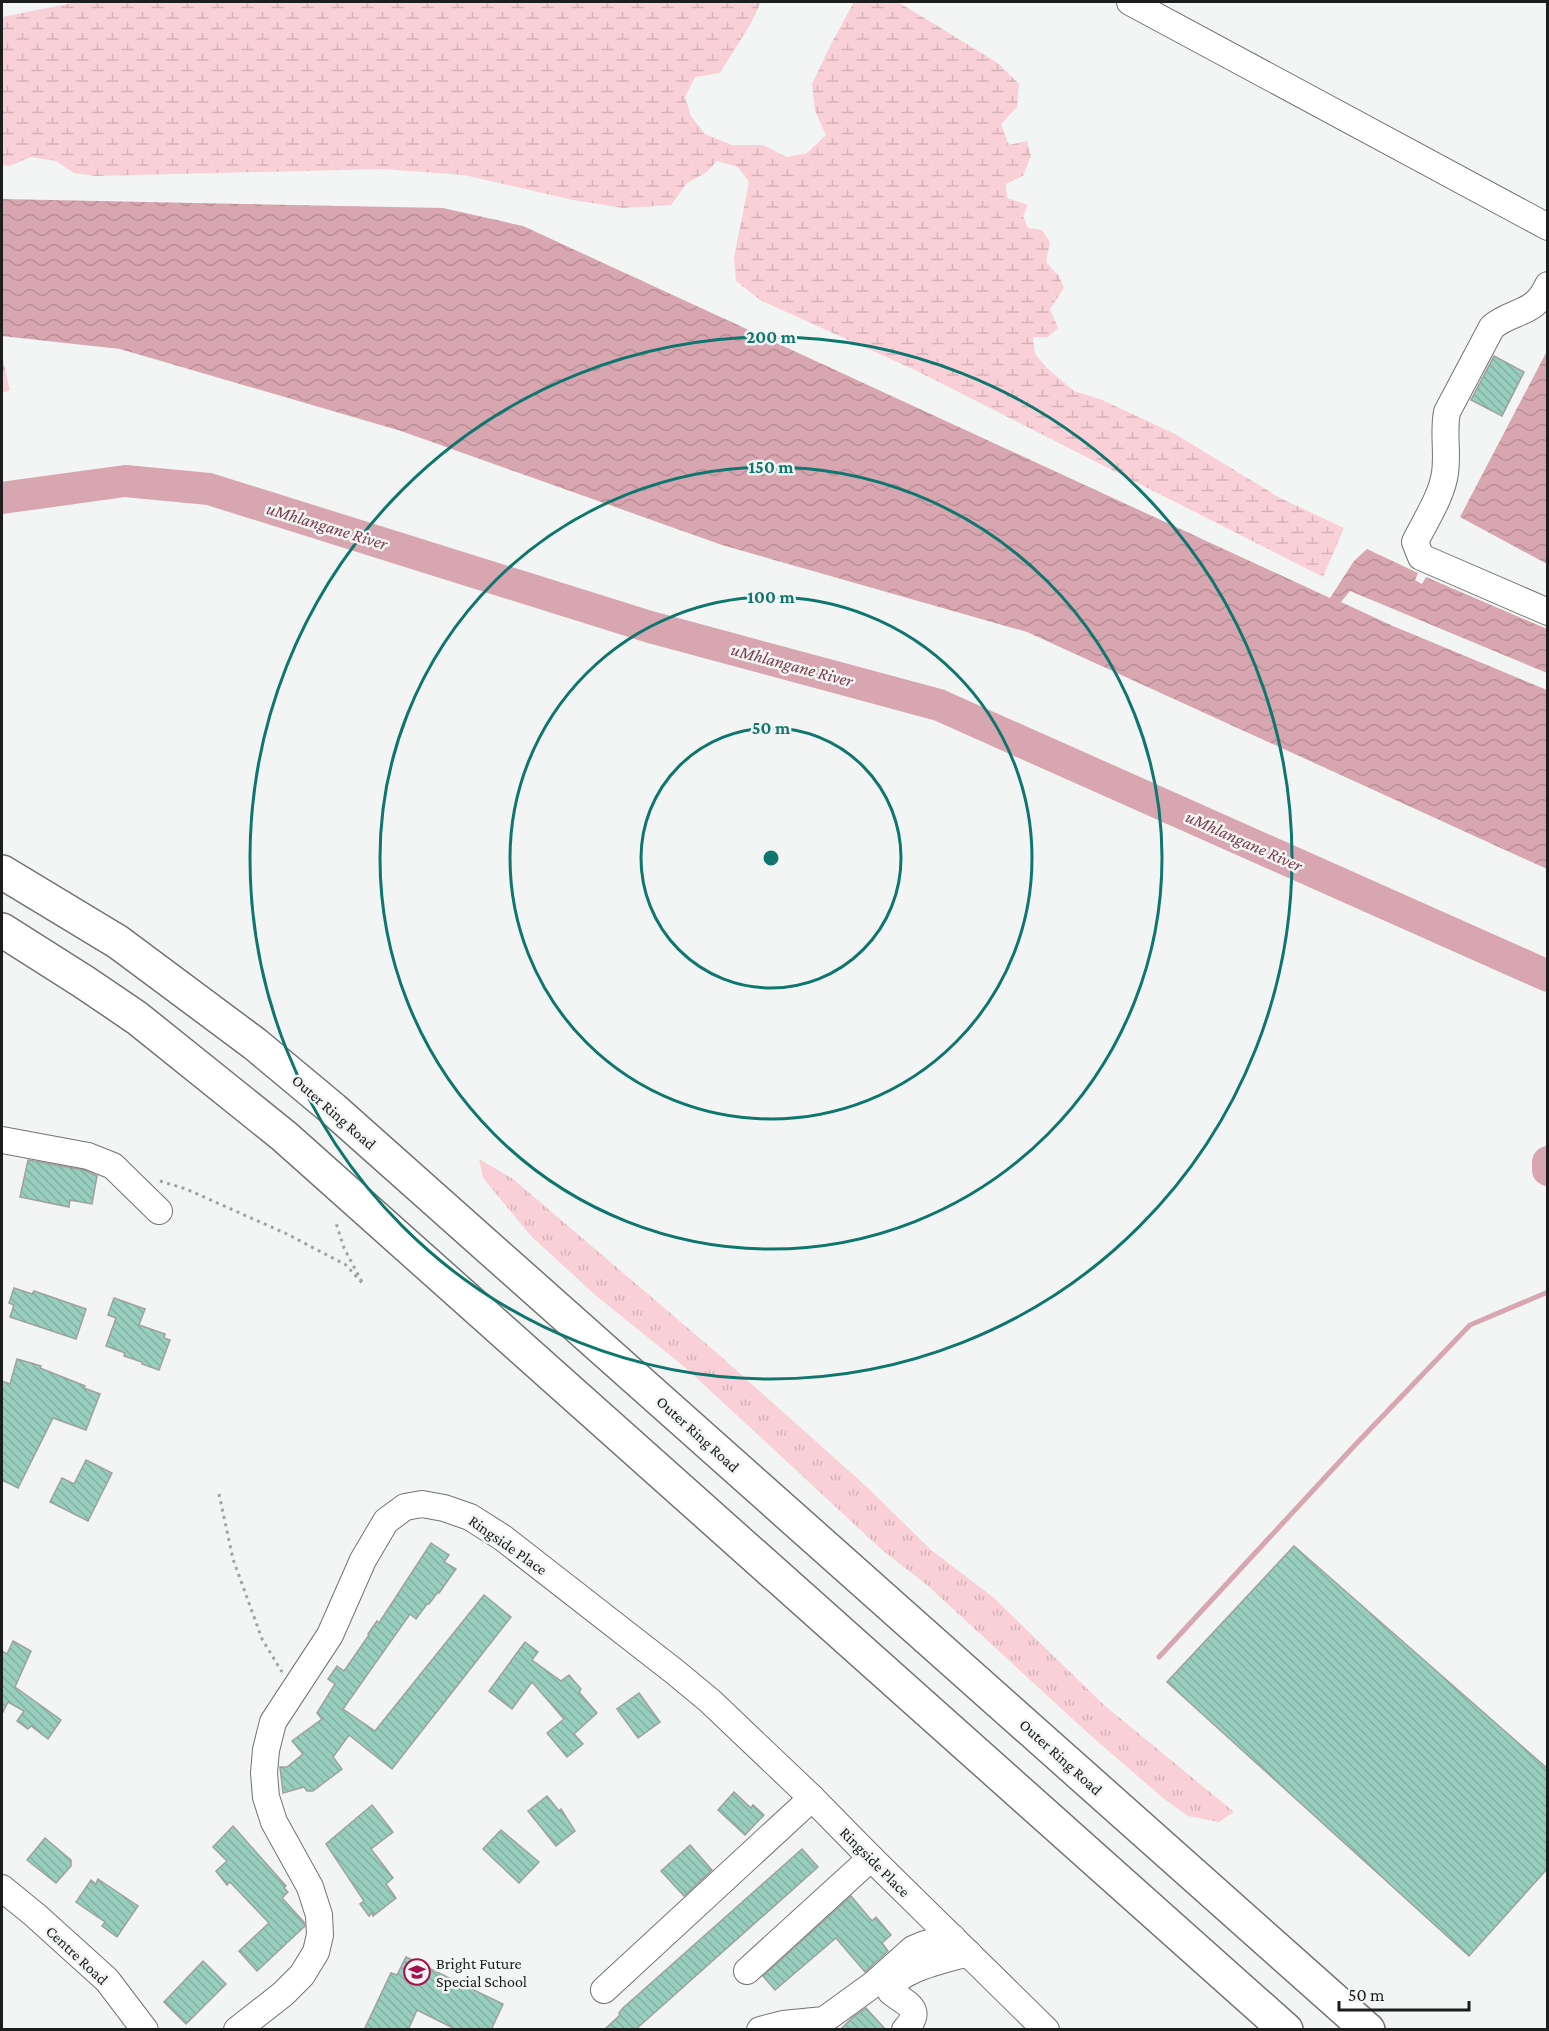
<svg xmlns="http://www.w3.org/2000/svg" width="1549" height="2031" viewBox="0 0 1549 2031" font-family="'Crimson Pro',serif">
<defs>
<pattern id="grass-tufts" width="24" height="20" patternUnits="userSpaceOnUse" patternTransform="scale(1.5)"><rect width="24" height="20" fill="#f9d0d8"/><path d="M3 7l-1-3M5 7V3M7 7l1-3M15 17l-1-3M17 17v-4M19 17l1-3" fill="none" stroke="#d5b2b9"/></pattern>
<pattern id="wetland-marsh" width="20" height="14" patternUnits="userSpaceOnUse" patternTransform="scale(1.5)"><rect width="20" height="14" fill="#f9d0d8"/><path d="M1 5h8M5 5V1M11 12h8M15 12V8" fill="none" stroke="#d5b2b9"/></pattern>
<pattern id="water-waves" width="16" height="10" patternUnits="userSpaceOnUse" patternTransform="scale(1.5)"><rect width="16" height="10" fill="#d8a6b0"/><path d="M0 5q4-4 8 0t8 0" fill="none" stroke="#b98e97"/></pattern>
<pattern id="building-back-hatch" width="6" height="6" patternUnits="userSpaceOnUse" patternTransform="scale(1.5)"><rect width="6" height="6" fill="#98cebd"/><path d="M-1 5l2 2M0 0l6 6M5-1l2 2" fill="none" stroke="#82b0a2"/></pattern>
</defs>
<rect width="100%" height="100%" fill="#f2f5f4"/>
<!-- grass -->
<g fill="url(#grass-tufts)">
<polygon points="2,355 10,390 2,393"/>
<polygon points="479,1159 513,1179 717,1353 868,1488 930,1549 994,1598 1104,1705 1234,1812 1219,1822 1188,1816 1163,1798 1090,1735 927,1585 882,1550 687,1369 594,1294 531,1236 483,1178"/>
</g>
<!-- wetland -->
<polygon fill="url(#wetland-marsh)" points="77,2 761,2 751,23 720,73 695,77 685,97 691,116 705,134 732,145 763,145 787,157 807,153 826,135 815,111 812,84 831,44 854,2 898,2 998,63 1019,84 1017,107 1001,124 1009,145 1027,141 1031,156 1023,176 1006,184 1007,198 1028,205 1023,216 1028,228 1042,230 1050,242 1046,262 1059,276 1064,288 1050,309 1058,328 1048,337 1033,337 1035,354 1048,369 1074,391 1100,399 1175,434 1280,498 1344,528 1323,577 917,371 760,300 736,281 734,257 749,182 738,167 717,161 707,172 687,183 671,205 623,208 573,200 464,175 382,169 96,176 74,173 56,161 31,157 9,166 2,165 2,17"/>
<!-- water -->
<g fill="url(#water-waves)">
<polygon points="2,199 443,208 523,226 1330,598 1354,561 1367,549 1418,573 1415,580 1422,584 1426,577 1547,629 1547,673 1350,591 1341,602 1393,626 1547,690 1547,869 1027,632 722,545 401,431 120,349 2,336"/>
<polygon points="1547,351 1548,564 1547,564 1460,517"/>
</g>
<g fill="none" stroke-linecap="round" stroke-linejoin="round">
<!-- stream -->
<polyline stroke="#d8a6b0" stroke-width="5" points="1159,1657 1355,1445 1470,1325 1548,1292"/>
<!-- river -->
<g stroke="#d8a6b0" stroke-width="32">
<polyline points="2,498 125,481 209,489 650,627 939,705 1548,976"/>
<polyline points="1548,1162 1548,1170"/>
</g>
</g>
<!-- building -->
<g fill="url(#building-back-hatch)" stroke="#9ea1a0" stroke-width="1.5">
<polygon points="1494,356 1524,372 1502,416 1471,400"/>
<polygon points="28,1160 84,1170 97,1176 92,1204 70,1200 69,1207 20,1197"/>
<polygon points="14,1288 32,1294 34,1291 86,1309 76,1339 10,1317 14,1305 9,1303"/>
<polygon points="114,1298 145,1309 139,1325 165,1334 164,1338 170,1340 159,1370 142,1364 142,1362 124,1356 125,1353 106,1346 116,1318 108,1315"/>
<polygon points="17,1359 41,1366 40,1368 85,1386 84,1388 100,1394 86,1430 53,1418 18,1488 2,1480 2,1381 10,1384"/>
<polygon points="86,1460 112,1473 88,1521 50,1502 62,1478 74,1484"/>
<polygon points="431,1543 449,1555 444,1562 456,1569 439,1593 438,1592 429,1604 427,1604 416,1619 410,1614 343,1709 375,1731 484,1595 511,1617 392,1769 349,1735 333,1757 342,1769 313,1791 307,1791 304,1787 283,1793 280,1767 287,1767 303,1754 292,1741 322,1719 317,1713 335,1684 328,1679 337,1666 344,1671 369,1635 368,1634 377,1621 379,1623"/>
<polygon points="1294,1546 1548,1769 1548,1868 1469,1956 1167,1682"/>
<polygon points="13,1641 31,1651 15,1687 61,1720 48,1739 31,1726 28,1729 17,1721 24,1711 8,1702 2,1714 2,1651 7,1654"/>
<polygon points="525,1642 538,1652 532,1660 561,1681 569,1675 581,1689 579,1692 597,1713 574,1734 583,1744 567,1757 547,1733 564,1719 532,1682 512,1709 489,1691"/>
<polygon points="639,1693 660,1722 638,1738 617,1709"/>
<polygon points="734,1792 751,1808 753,1805 764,1815 745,1835 718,1810"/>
<polygon points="547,1796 559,1811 561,1809 575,1831 556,1846 528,1811"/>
<polygon points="372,1805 393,1832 371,1849 393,1878 386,1884 396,1898 373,1916 372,1913 369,1916 360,1904 364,1901 326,1844"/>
<polygon points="233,1826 286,1886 284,1888 288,1892 282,1898 304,1922 305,1926 257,1971 239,1951 269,1923 230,1882 227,1885 216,1871 227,1861 213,1847"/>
<polygon points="501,1830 539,1862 519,1883 483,1849"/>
<polygon points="45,1838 71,1860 71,1866 56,1883 27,1860"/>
<polygon points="690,1845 712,1870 684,1896 661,1871"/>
<polygon points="802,1849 818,1867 635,2030 604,2030 620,2015 619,2013 623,2008"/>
<polygon points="98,1879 138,1906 117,1937 102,1926 105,1922 76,1902 91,1880 96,1884"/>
<polygon points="851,1896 872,1921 876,1917 891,1935 882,1943 888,1951 865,1972 836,1938 775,1990 763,1976"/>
<polygon points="406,1957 503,2004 491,2030 457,2030 417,2010 408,2030 364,2030 391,1973 397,1975"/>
<polygon points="203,1961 226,1984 186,2024 164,2002"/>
<polygon points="866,2008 886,2030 840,2030 852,2018"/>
</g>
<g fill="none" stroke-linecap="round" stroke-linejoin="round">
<!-- minor casing -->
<g stroke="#717473" stroke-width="28">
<g id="minor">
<polyline points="1130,2 1548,227"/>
<path d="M1548 285C1534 316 1514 309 1492 327L1447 412C1443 432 1448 452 1445 473 1442 496 1425 521 1415 542L1421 557 1548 612"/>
<polyline points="2,1140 88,1156 113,1166 159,1211"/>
<polyline points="2,1888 35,1915 107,1980 145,2030"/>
<polyline points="747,1971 871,1858"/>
<polyline points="604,1990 812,1798"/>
<polyline points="237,2030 283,1994 302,1975 316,1952 320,1935 319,1915 310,1887 274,1822 266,1797 264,1773 266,1750 273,1722 330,1635 363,1560 386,1521 405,1507 422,1504 444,1508 470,1517 503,1538 675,1672 710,1701 812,1798 871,1858 1046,2030"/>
<polyline points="760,2030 783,2024 824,2020 875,1983 913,1949 925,1944 952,1937"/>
<path d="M905 2030C924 2009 908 2005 891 1992 891 1970 949 1959 968 1953"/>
</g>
</g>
<!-- highway casing -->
<g stroke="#717473" stroke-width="36">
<g id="highway">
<polyline points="2,872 118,942 255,1044 333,1109 1368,2030"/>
<polyline points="2,930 84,982 137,1018 284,1136 1286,2030"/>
</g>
</g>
<!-- path -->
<g stroke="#a2a4a3" stroke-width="3" stroke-dasharray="3 4.5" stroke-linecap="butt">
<polyline points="160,1181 186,1189 287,1234 346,1265 363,1284 344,1248 336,1223"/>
<polyline points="219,1494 233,1559 262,1639 282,1672"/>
</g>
<!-- minor -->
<use href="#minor" stroke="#fff" stroke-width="26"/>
<!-- highway -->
<use href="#highway" stroke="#fff" stroke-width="33"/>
</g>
<!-- distance rings -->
<g fill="none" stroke="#0f766e" stroke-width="3">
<circle cx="771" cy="858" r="130"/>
<circle cx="771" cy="858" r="261"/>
<circle cx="771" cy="858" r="391"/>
<circle cx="771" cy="858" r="521"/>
</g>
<!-- icons -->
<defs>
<g id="school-ring" transform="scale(1.35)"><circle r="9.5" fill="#f2f5f4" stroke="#a40f4e" stroke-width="1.5"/><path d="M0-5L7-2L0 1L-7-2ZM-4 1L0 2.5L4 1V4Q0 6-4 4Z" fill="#a40f4e"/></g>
</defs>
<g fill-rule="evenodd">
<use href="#school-ring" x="417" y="1972"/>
</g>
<g text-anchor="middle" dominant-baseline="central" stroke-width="5" stroke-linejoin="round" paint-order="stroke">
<!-- street labels -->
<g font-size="16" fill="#1c1d1d" stroke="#f2f5f4">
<text transform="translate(334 1112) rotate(41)">Outer Ring Road</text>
<text transform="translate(698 1434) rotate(42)">Outer Ring Road</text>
<text transform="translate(508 1545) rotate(35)">Ringside Place</text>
<text transform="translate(1061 1757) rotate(42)">Outer Ring Road</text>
<text transform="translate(875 1862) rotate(45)">Ringside Place</text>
<text transform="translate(77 1955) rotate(43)">Centre Road</text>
</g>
<!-- poi labels -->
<g font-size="16" fill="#1c1d1d" stroke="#f2f5f4" text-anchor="start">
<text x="436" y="1963">Bright Future<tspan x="436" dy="18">Special School</tspan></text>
</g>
<!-- water labels -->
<g font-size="18" font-style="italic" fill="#7d3d4e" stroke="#f2f5f4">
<text transform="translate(327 526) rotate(17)">uMhlangane River</text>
<text transform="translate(792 665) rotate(15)">uMhlangane River</text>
<text transform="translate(1244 841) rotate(24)">uMhlangane River</text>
</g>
</g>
<circle cx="771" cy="858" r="9" fill="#0f766e" stroke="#f2f5f4" stroke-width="3"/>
<g font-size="18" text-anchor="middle" font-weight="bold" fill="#0f766e" stroke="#f2f5f4" stroke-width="5" stroke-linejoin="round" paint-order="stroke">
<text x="771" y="343">200 m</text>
<text x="771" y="473">150 m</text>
<text x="771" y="603">100 m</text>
<text x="771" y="734">50 m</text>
</g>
<!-- border -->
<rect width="1549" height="2031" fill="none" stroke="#1c1d1d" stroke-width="6"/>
<!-- scale -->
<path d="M1339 2001v9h130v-9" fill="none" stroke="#1c1d1d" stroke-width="3"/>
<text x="1348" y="2001" font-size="18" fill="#1c1d1d" stroke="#f2f5f4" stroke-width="4.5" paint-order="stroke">50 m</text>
</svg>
